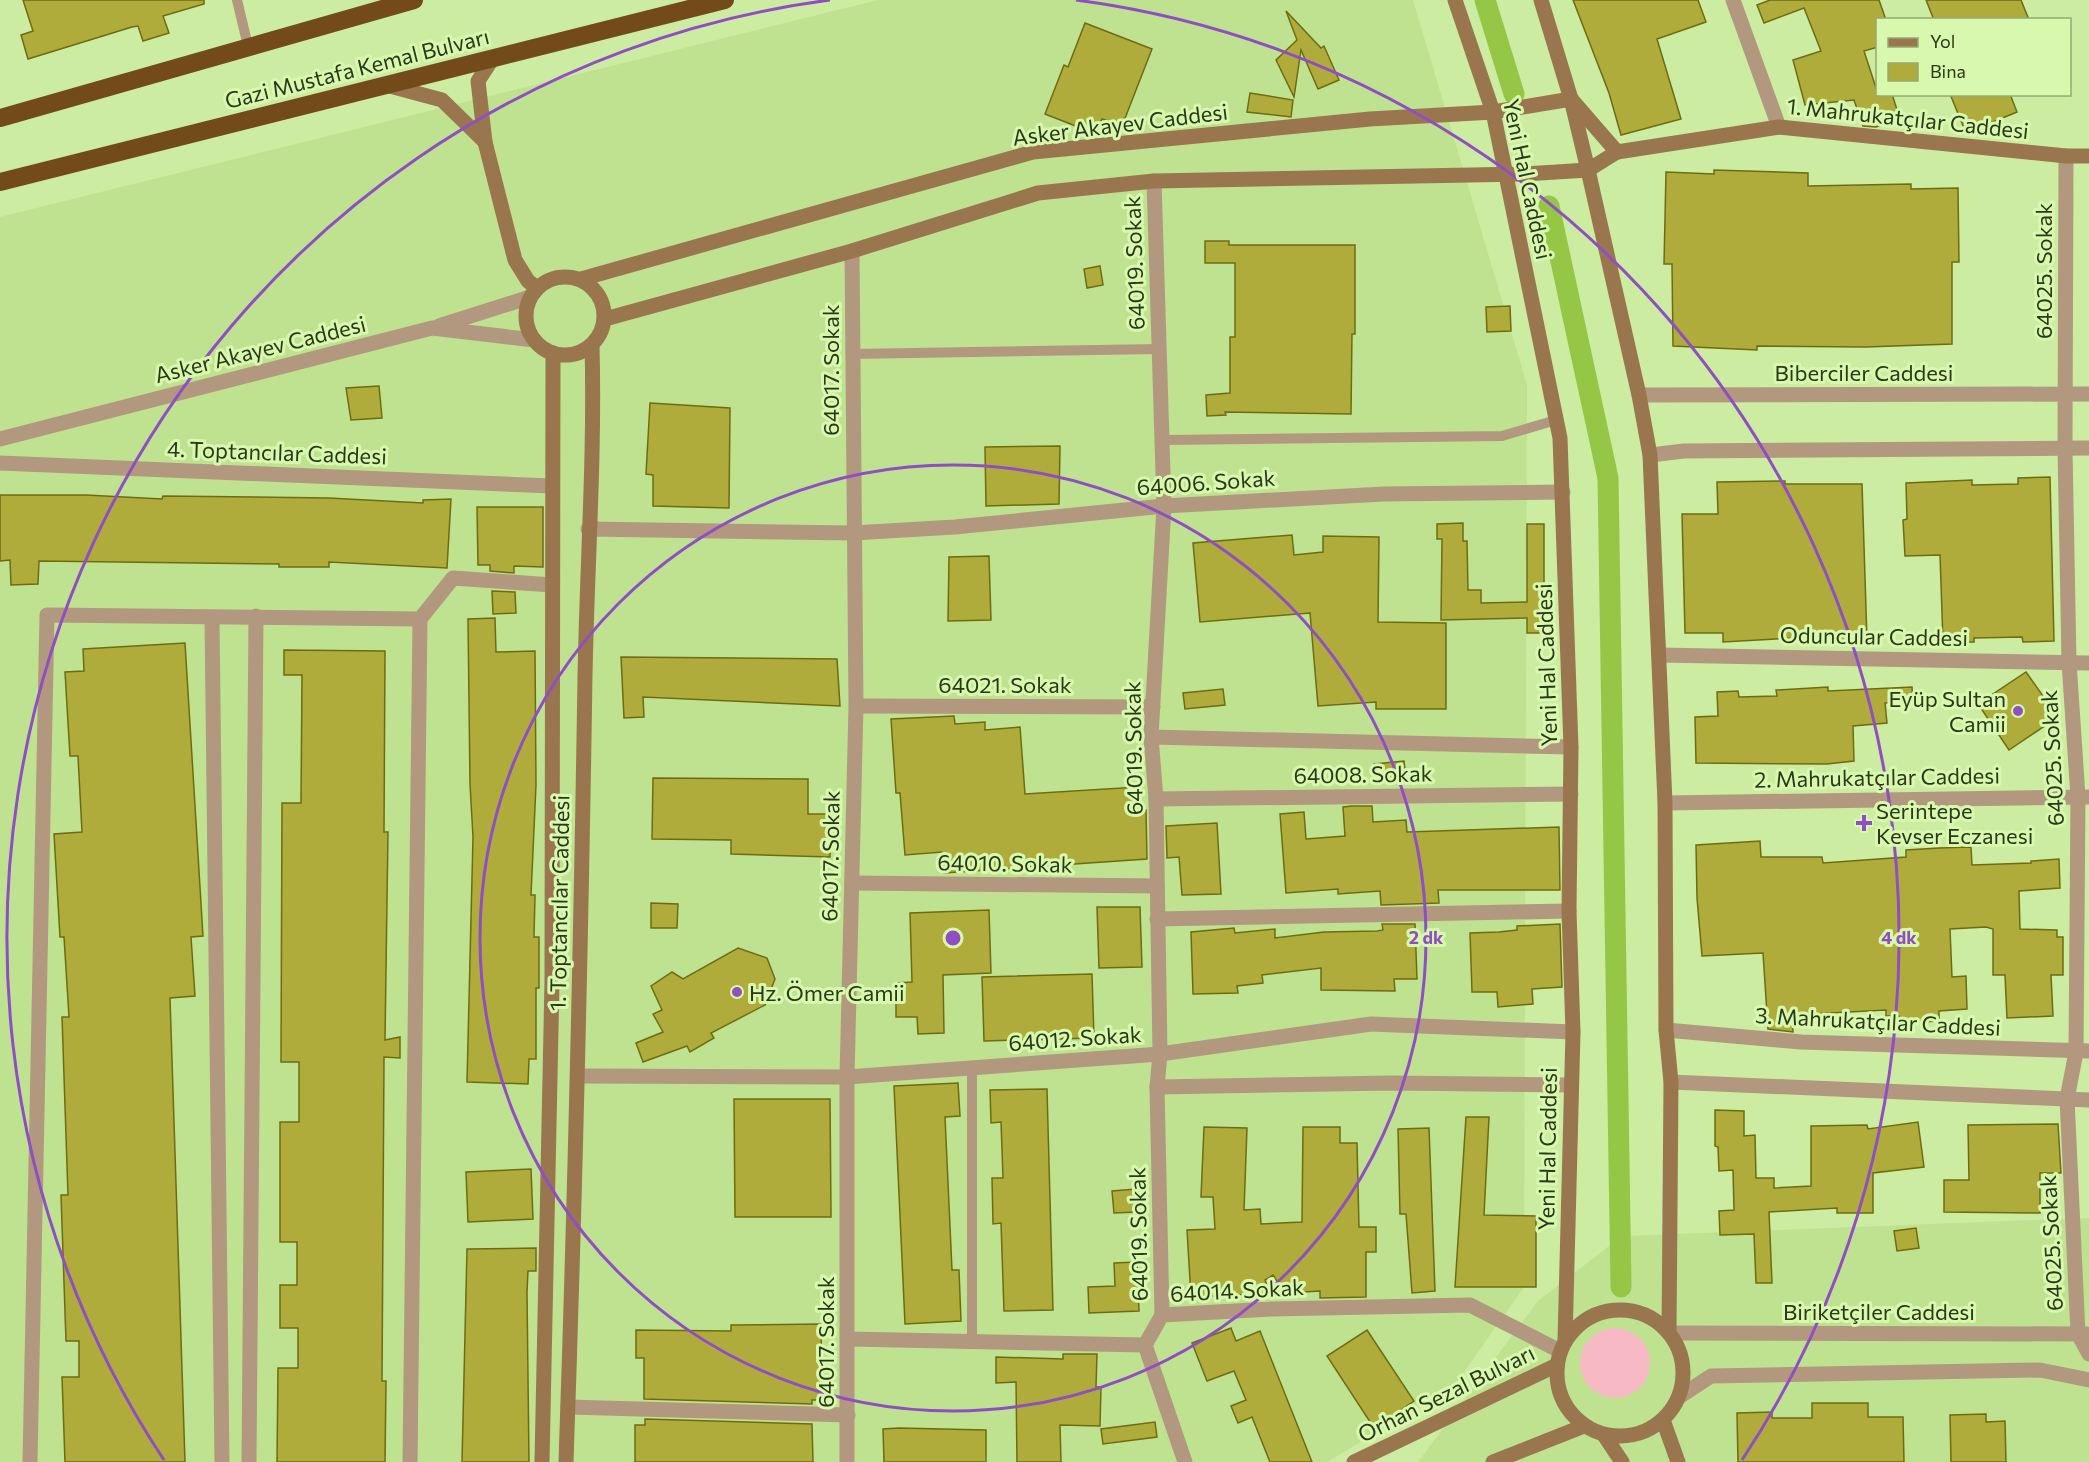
<svg xmlns="http://www.w3.org/2000/svg" width="2089" height="1462" viewBox="0 0 2089 1462" font-family="Commissioner,sans-serif">
<rect width="100%" height="100%" fill="#cbeca1"/>
<!-- built -->
<g fill="#bfe291">
<polygon points="878,0 1413,0 1527,385 1524,1287 1454,1386 1327,1462 0,1462 0,217"/>
<polygon points="2089,1218 2089,1462 1418,1462 1538,1301 1622,1236"/>
</g>
<!-- green -->
<circle fill="#f7bac4" cx="1615" cy="1363" r="35"/>
<g fill="none" stroke-linecap="round" stroke-linejoin="round">
<!-- canal -->
<g stroke="#95c646" stroke-width="21">
<polyline points="1485,0 1514,94"/>
<polyline points="1549,206 1608,478 1621,1287"/>
</g>
</g>
<!-- building -->
<g fill="#afac3c" stroke="#6e6c12" stroke-width="1.5">
<polygon points="23,0 204,0 204,4 163,16 169,33 143,41 138,26 132,27 28,59 21,35 33,31"/>
<polygon points="1573,0 1698,0 1706,22 1657,39 1681,119 1621,135 1609,93"/>
<polygon points="1770,0 1879,0 1886,20 1878,20 1878,47 1864,51 1878,94 1892,94 1900,119 1876,127 1863,126 1854,100 1805,105 1793,60 1821,51 1804,8 1764,23 1757,5"/>
<polygon points="1926,0 2021,0 2029,20 1934,20"/>
<polygon points="1286,11 1321,48 1324,46 1339,80 1318,89 1301,50 1294,97 1276,60 1297,40"/>
<polygon points="1085,23 1152,49 1122,126 1102,119 1096,134 1045,114 1064,65 1068,67"/>
<polygon points="1250,93 1293,100 1291,117 1247,112"/>
<polygon points="1950,94 2010,94 2017,112 1966,133"/>
<polygon points="1714,170 1808,173 1808,186 1911,184 1911,189 1958,188 1959,262 1952,262 1952,344 1865,347 1757,346 1757,350 1673,346 1672,264 1664,264 1666,172 1714,174"/>
<polygon points="1205,241 1229,241 1229,245 1355,245 1355,334 1352,334 1351,414 1225,412 1226,415 1207,416 1206,395 1230,393 1230,337 1235,337 1235,263 1205,263"/>
<polygon points="1100,266 1103,285 1087,288 1084,269"/>
<polygon points="1510,306 1511,331 1487,332 1486,307"/>
<polygon points="379,386 382,418 351,420 346,388"/>
<polygon points="650,403 730,408 729,508 653,506 653,475 646,474"/>
<polygon points="1060,446 1059,504 986,506 985,447"/>
<polygon points="2050,477 2054,641 2023,642 2022,637 1974,638 1974,642 1943,642 1940,555 1905,556 1903,520 1907,519 1906,483 1972,480 1972,485 2018,484 2018,478"/>
<polygon points="1785,481 1785,484 1862,484 1867,640 1793,642 1793,638 1723,642 1723,633 1685,633 1682,514 1718,514 1717,482"/>
<polygon points="0,495 86,495 162,499 163,496 329,498 423,503 423,500 451,499 447,568 329,562 329,567 279,567 279,564 39,561 38,584 11,585 10,560 0,561"/>
<polygon points="477,507 543,507 543,567 514,566 514,573 490,571 490,565 478,565"/>
<polygon points="1463,523 1463,541 1467,541 1468,590 1481,590 1481,603 1527,602 1527,524 1544,524 1544,633 1527,633 1527,618 1441,620 1442,539 1437,539 1437,524"/>
<polygon points="1292,535 1294,555 1323,552 1323,536 1379,537 1378,622 1446,623 1446,709 1376,709 1376,702 1318,706 1310,613 1200,622 1193,543"/>
<polygon points="989,556 991,620 948,621 949,557"/>
<polygon points="492,591 515,592 516,613 493,614"/>
<polygon points="495,618 496,652 535,651 536,785 531,895 535,895 534,937 539,937 539,988 536,988 536,1059 529,1059 528,1084 467,1082 473,837 470,784 468,619"/>
<polygon points="185,643 203,936 191,937 195,996 170,998 185,1462 65,1462 62,1377 79,1377 79,1341 66,1341 61,1195 68,1195 62,1017 69,1017 64,937 60,937 54,834 82,832 78,756 70,756 65,672 84,671 83,649"/>
<polygon points="284,650 385,651 384,832 388,832 385,1040 400,1037 400,1058 384,1057 382,1381 386,1381 385,1462 277,1462 278,1368 298,1368 298,1328 280,1328 280,1285 297,1285 297,1242 280,1242 280,1122 299,1122 299,1062 281,1062 282,803 301,803 302,675 284,675"/>
<polygon points="621,657 837,659 840,706 643,697 644,717 624,718"/>
<polygon points="2026,672 2058,717 2009,750 1978,704"/>
<polygon points="1828,687 1828,691 1912,687 1913,702 1885,703 1887,723 1853,726 1854,761 1827,764 1696,763 1695,717 1718,716 1717,692 1738,691 1739,697 1777,696 1776,690"/>
<polygon points="1223,689 1225,705 1185,709 1183,693"/>
<polygon points="954,716 955,724 985,722 985,730 1020,727 1025,794 1138,787 1140,810 1146,810 1147,859 944,873 942,852 905,855 900,793 896,793 891,719"/>
<polygon points="1404,761 1406,779 1376,781 1374,764"/>
<polygon points="653,778 808,779 808,814 831,814 830,857 731,854 731,840 652,839"/>
<polygon points="1352,806 1372,806 1373,822 1406,820 1407,832 1559,827 1560,890 1438,890 1439,903 1381,905 1380,891 1338,894 1338,889 1286,893 1280,814 1304,812 1306,839 1345,836 1343,807"/>
<polygon points="1217,823 1221,894 1182,895 1179,857 1167,858 1166,826"/>
<polygon points="1760,841 1761,857 1822,857 1823,863 1906,857 1906,850 1939,848 1971,847 1972,865 2031,863 2031,861 2059,859 2060,888 2019,891 2020,929 2057,930 2057,937 2063,937 2063,975 2051,975 2053,1016 2007,1018 2005,975 1993,975 1993,929 1986,927 1950,929 1952,977 1966,976 1967,1009 1939,1011 1939,1021 1900,1023 1899,1016 1886,1016 1886,1010 1792,1015 1793,1032 1768,1029 1763,953 1702,956 1697,898 1696,845"/>
<polygon points="651,903 678,904 677,928 651,928"/>
<polygon points="1097,907 1140,907 1142,967 1099,968"/>
<polygon points="989,910 991,973 943,975 944,1033 918,1034 917,1017 896,1017 896,983 912,982 910,913"/>
<polygon points="1382,924 1415,924 1417,979 1394,979 1395,991 1321,990 1321,968 1262,975 1263,983 1237,986 1238,993 1193,994 1191,932 1234,928 1235,933 1275,929 1275,938 1324,932 1377,931 1383,930"/>
<polygon points="1560,924 1562,987 1532,989 1533,1004 1498,1007 1497,992 1472,992 1470,933 1499,932 1517,930 1517,926"/>
<polygon points="738,948 767,958 775,979 765,1005 711,1033 714,1038 690,1052 687,1046 643,1062 636,1043 663,1032 653,1014 662,1010 651,986 672,972 683,979"/>
<polygon points="1092,974 1094,1038 984,1041 982,977"/>
<polygon points="958,1083 960,1116 945,1117 952,1270 959,1270 961,1321 905,1324 894,1086"/>
<polygon points="1047,1089 1053,1310 1004,1311 1001,1223 993,1224 992,1178 1003,1178 1001,1122 991,1123 990,1090"/>
<polygon points="734,1099 830,1099 831,1217 735,1217"/>
<polygon points="1715,1110 1744,1111 1744,1136 1755,1135 1756,1178 1774,1178 1774,1188 1811,1186 1811,1126 1867,1125 1868,1129 1918,1122 1924,1167 1873,1173 1873,1213 1837,1213 1837,1208 1769,1212 1772,1283 1756,1283 1754,1234 1720,1235 1719,1211 1734,1210 1733,1170 1719,1171 1718,1147 1715,1146"/>
<polygon points="1466,1117 1489,1117 1484,1215 1536,1216 1536,1287 1455,1287"/>
<polygon points="2058,1124 2061,1173 2040,1173 2040,1213 1944,1212 1944,1180 1969,1180 1968,1125"/>
<polygon points="1204,1127 1247,1128 1244,1210 1260,1209 1261,1224 1302,1222 1303,1127 1340,1127 1340,1143 1357,1143 1359,1227 1376,1227 1376,1252 1366,1252 1366,1297 1320,1298 1320,1291 1285,1293 1273,1275 1265,1280 1270,1293 1191,1297 1187,1230 1215,1229 1213,1197 1201,1197"/>
<polygon points="1429,1128 1435,1291 1412,1293 1406,1214 1400,1214 1398,1129"/>
<polygon points="531,1169 533,1219 468,1222 466,1172"/>
<polygon points="1136,1189 1138,1212 1114,1213 1112,1191"/>
<polygon points="1916,1228 1919,1248 1897,1251 1894,1231"/>
<polygon points="536,1248 536,1271 528,1271 527,1292 529,1462 462,1462 467,1249"/>
<polygon points="1137,1262 1139,1311 1089,1313 1088,1287 1115,1286 1114,1263"/>
<polygon points="821,1324 822,1400 812,1400 812,1404 644,1399 644,1358 636,1358 636,1330 731,1331 731,1325"/>
<polygon points="1231,1328 1236,1341 1260,1331 1312,1462 1270,1462 1252,1417 1238,1423 1231,1406 1246,1400 1234,1371 1207,1381 1192,1343"/>
<polygon points="1367,1330 1414,1401 1374,1428 1327,1356"/>
<polygon points="1063,1354 1097,1354 1096,1387 1101,1387 1100,1426 1060,1425 1061,1462 1017,1462 1016,1382 996,1383 996,1357 1063,1359"/>
<polygon points="1812,1403 1868,1403 1868,1417 1903,1417 1904,1462 1738,1462 1737,1413 1772,1412 1772,1418 1812,1418"/>
<polygon points="1986,1414 1986,1422 2005,1421 2006,1462 1951,1462 1950,1415"/>
<polygon points="645,1419 812,1424 813,1462 635,1462 635,1425 645,1425"/>
<polygon points="1155,1422 1157,1437 1103,1444 1101,1429"/>
<polygon points="899,1428 986,1430 986,1462 884,1462 883,1429"/>
</g>
<g fill="none" stroke-linecap="round" stroke-linejoin="round">
<!-- lane -->
<g stroke="#b2987f" stroke-width="10">
<polyline points="237,0 248,46"/>
<polyline points="852,354 1159,349"/>
<polyline points="1162,440 1502,436 1556,420"/>
<polyline points="972,1342 972,1068"/>
</g>
<!-- street -->
<g stroke="#b2987f" stroke-width="15">
<polyline points="1733,0 1779,127"/>
<polyline points="2066,156 2065,449 2069,662 2078,797 2076,1052 2067,1099 2078,1334 2089,1354"/>
<polyline points="1154,181 1164,506 1151,737 1156,799 1160,1054 1157,1087 1162,1315"/>
<polyline points="439,326 530,297"/>
<polyline points="1639,395 2089,394"/>
<polyline points="0,439 432,328 534,340"/>
<polyline points="1650,455 1684,451 2089,448"/>
<polyline points="0,463 552,486"/>
<polyline points="588,529 853,533 955,527 1164,506 1384,494 1563,492"/>
<polyline points="212,619 222,1462"/>
<polyline points="1659,655 2089,663"/>
<polyline points="856,706 1153,707"/>
<polyline points="1151,737 1571,747"/>
<polyline points="1156,799 1571,794"/>
<polyline points="1665,803 2089,797"/>
<polyline points="852,883 1157,886"/>
<polyline points="1157,919 1569,911"/>
<polyline points="1666,1030 1801,1042 2089,1051"/>
<polyline points="579,1076 847,1077 1160,1054 1371,1024 1573,1032"/>
<polyline points="1671,1082 2089,1100"/>
<polyline points="1157,1087 1391,1083 1571,1085"/>
<polyline points="1669,1333 2086,1334"/>
<polyline points="849,1339 1145,1345 1162,1315 1272,1309 1470,1305 1560,1351"/>
<polyline points="1145,1345 1185,1462"/>
<polyline points="1679,1397 1711,1376 2040,1370 2089,1380"/>
<polyline points="568,1407 848,1415"/>
<polyline points="30,1462 47,615 420,619 453,578 552,585"/>
<polyline points="249,1462 256,616"/>
<polyline points="410,1462 420,619"/>
<polyline points="847,1462 847,1077 856,706 852,251"/>
</g>
<!-- secondary -->
<g stroke="#9a764f" stroke-width="15">
<polyline points="1455,0 1493,112 1560,438 1571,747 1569,911 1573,1032 1565,1341"/>
<polyline points="1541,0 1571,99 1588,170 1639,395 1650,455 1665,803 1666,1030 1671,1082 1669,1333"/>
<polyline points="386,85 442,100 485,142 478,81 493,58"/>
<polyline points="485,142 515,260 528,281 537,288"/>
<circle cx="565" cy="316" r="39"/>
<polyline points="581,279 1033,152 1370,119 1493,112 1571,99 1617,152"/>
<polyline points="605,319 852,251 1038,193 1154,181 1524,174 1588,170 1617,152 1779,127 2066,156 2089,156"/>
<circle cx="1620" cy="1373" r="63"/>
<polyline points="1663,1420 1678,1462"/>
<polyline points="1604,1435 1622,1462"/>
<polyline points="542,1462 552,981 553,353"/>
<path d="M566 1462C575 1200 581 938 585 676 587 566 595 455 592 345"/>
<polyline points="1354,1462 1557,1365"/>
<polyline points="1493,1462 1584,1426"/>
</g>
<!-- highway -->
<g stroke="#734a19" stroke-width="18">
<polyline points="0,118 414,0"/>
<polyline points="0,182 725,0"/>
</g>
</g>
<!-- distance rings -->
<g fill="none" stroke="#904ec3" stroke-width="3">
<circle cx="953" cy="938" r="473"/>
<path d="M164 1460A946 946 0 0 1 830 0M1076 0A946 946 0 0 1 1742 1460"/>
</g>
<!-- markers -->
<g fill="#904ec3" stroke="#d8f9ad" stroke-width="2">
<circle cx="2018" cy="711" r="6"/>
<path d="M1861 814h6v6h6v6h-6v6h-6v-6h-6v-6h6z"/>
<circle cx="737" cy="992" r="6"/>
</g>
<g text-anchor="middle" dominant-baseline="central" stroke-width="6" stroke-linejoin="round" paint-order="stroke">
<!-- street labels -->
<g font-size="22" fill="#2a3718" stroke="#d8f9ad">
<text transform="translate(357 68) rotate(-14)">Gazi Mustafa Kemal Bulvarı</text>
<text transform="translate(1908 118) rotate(6)">1. Mahrukatçılar Caddesi</text>
<text transform="translate(1120 124) rotate(-7)">Asker Akayev Caddesi</text>
<text transform="translate(1528 179) rotate(78)">Yeni Hal Caddesi</text>
<text transform="translate(1134 263) rotate(-92)">64019. Sokak</text>
<text transform="translate(2043 271) rotate(-90)">64025. Sokak</text>
<text transform="translate(260 349) rotate(-14)">Asker Akayev Caddesi</text>
<text transform="translate(830 370) rotate(-90)">64017. Sokak</text>
<text x="1864" y="372">Biberciler Caddesi</text>
<text transform="translate(277 452) rotate(2)">4. Toptancılar Caddesi</text>
<text transform="translate(1206 482) rotate(-4)">64006. Sokak</text>
<text transform="translate(1874 636) rotate(1)">Oduncular Caddesi</text>
<text transform="translate(1546 665) rotate(-92)">Yeni Hal Caddesi</text>
<text x="1005" y="684">64021. Sokak</text>
<text transform="translate(1133 748) rotate(-91)">64019. Sokak</text>
<text transform="translate(2052 758) rotate(-93)">64025. Sokak</text>
<text transform="translate(1363 774) rotate(-1)">64008. Sokak</text>
<text transform="translate(1877 777) rotate(-1)">2. Mahrukatçılar Caddesi</text>
<text transform="translate(830 856) rotate(-89)">64017. Sokak</text>
<text transform="translate(1005 863) rotate(1)">64010. Sokak</text>
<text transform="translate(559 903) rotate(-89)">1. Toptancılar Caddesi</text>
<text transform="translate(1878 1021) rotate(3)">3. Mahrukatçılar Caddesi</text>
<text transform="translate(1075 1038) rotate(-4)">64012. Sokak</text>
<text transform="translate(1547 1149) rotate(-89)">Yeni Hal Caddesi</text>
<text transform="translate(1138 1234) rotate(-91)">64019. Sokak</text>
<text transform="translate(2051 1243) rotate(-93)">64025. Sokak</text>
<text transform="translate(1237 1290) rotate(-3)">64014. Sokak</text>
<text x="1879" y="1311">Biriketçiler Caddesi</text>
<text transform="translate(825 1342) rotate(-90)">64017. Sokak</text>
<text transform="translate(1446 1393) rotate(-26)">Orhan Sezal Bulvarı</text>
</g>
<!-- poi labels -->
<g font-size="22" fill="#2a3718" stroke="#d8f9ad" text-anchor="start">
<text x="2006" y="698" text-anchor="end">Eyüp Sultan<tspan x="2006" dy="25">Camii</tspan></text>
<text x="1876" y="810">Serintepe<tspan x="1876" dy="25">Kevser Eczanesi</tspan></text>
<text x="749" y="992">Hz. Ömer Camii</text>
</g>
</g>
<circle cx="953" cy="938" r="9" fill="#904ec3" stroke="#d8f9ad" stroke-width="3"/>
<g font-size="18" text-anchor="middle" font-weight="bold" fill="#904ec3" stroke="#d8f9ad" stroke-width="6" stroke-linejoin="round" paint-order="stroke">
<text x="1426" y="944">2 dk</text>
<text x="1899" y="944">4 dk</text>
</g>
<!-- legend -->
<rect x="1876" y="18" width="195" height="78" fill="#d8f9ad" stroke="#92ab71" stroke-width="1.5"/>
<rect x="1888" y="38" width="30" height="9" fill="#9a764f" stroke="#92ab71" stroke-width="1.5"/>
<text x="1930" y="48" font-size="18" fill="#2a3718">Yol</text>
<rect x="1888" y="63" width="30" height="18" fill="#afac3c" stroke="#92ab71" stroke-width="1.5"/>
<text x="1930" y="78" font-size="18" fill="#2a3718">Bina</text>
</svg>
